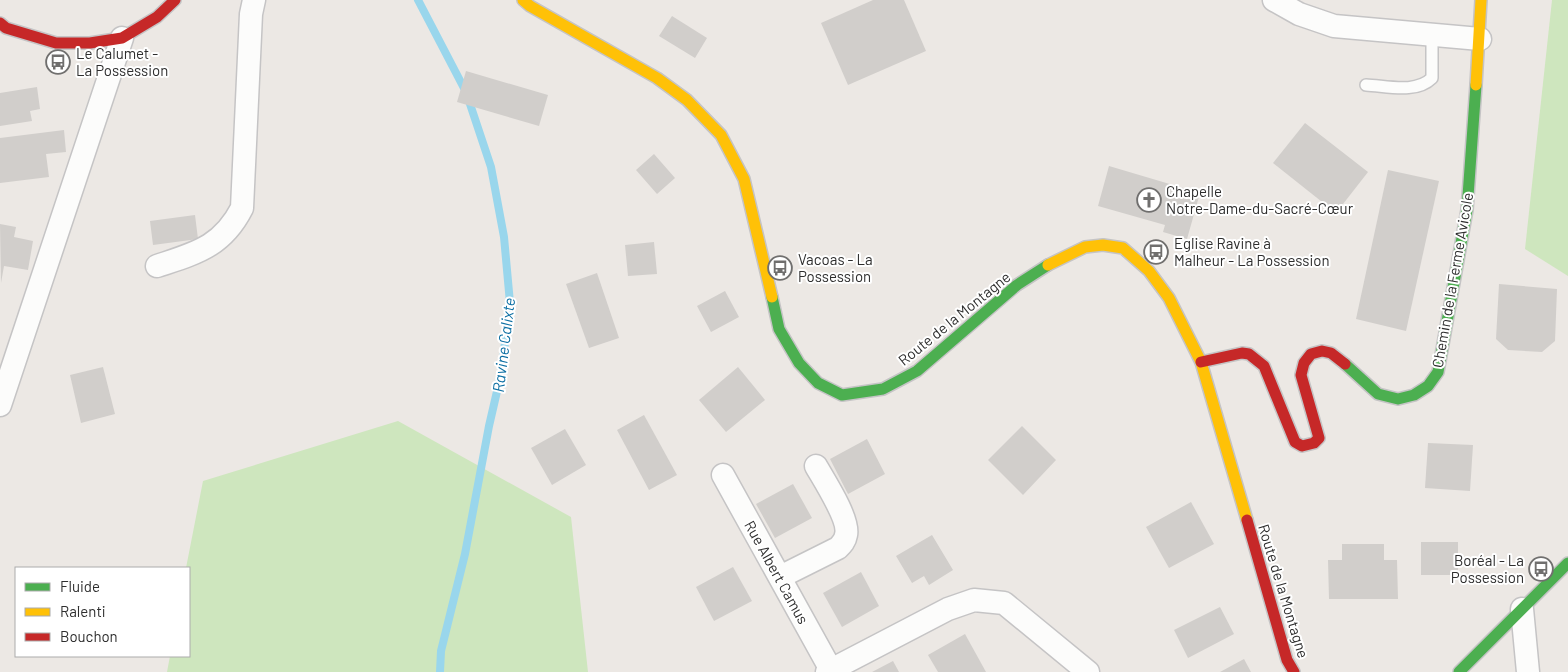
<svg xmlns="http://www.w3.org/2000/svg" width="1568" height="672" viewBox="0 0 1568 672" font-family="Barlow,sans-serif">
<rect width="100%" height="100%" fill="#ece8e4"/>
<!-- green -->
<g fill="#cee6be">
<polygon points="1552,0 1568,0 1568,276 1525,249"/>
<polygon points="398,421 571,517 588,672 167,672 170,656 189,656 189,568 186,568 203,481"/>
</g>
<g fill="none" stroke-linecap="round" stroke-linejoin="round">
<!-- stream -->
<polyline stroke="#99d6ec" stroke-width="8" points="418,0 466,92 491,167 504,237 510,303 501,374 489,426 465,554 441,651 440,672"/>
</g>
<!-- building -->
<g fill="#d1cecb">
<polygon points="873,0 904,0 926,51 848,85 821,23"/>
<polygon points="672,16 707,38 695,58 659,36"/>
<polygon points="466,71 548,95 539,126 457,102"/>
<polygon points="37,87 40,109 30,111 32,121 0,126 0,93"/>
<polygon points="1305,123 1368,172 1336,213 1273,163"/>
<polygon points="64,130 66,152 46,154 49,177 0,183 0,138"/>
<polygon points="654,154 675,178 657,194 636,170"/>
<polygon points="1109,166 1200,193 1187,239 1163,232 1165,225 1098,206"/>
<polygon points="1388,170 1439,181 1406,331 1356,319"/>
<polygon points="195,215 198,239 153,245 150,221"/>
<polygon points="0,224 16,227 14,237 33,241 28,270 4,266 1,283"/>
<polygon points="654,242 657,274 628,276 625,245"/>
<polygon points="597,273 619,338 589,348 566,284"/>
<polygon points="1499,284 1557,289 1555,341 1542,352 1508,350 1496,339"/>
<polygon points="725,291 739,317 711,332 697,306"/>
<polygon points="103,367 115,414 81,423 70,375"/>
<polygon points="738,367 765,400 726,432 699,400"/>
<polygon points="644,415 677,475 649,490 617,430"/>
<polygon points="1022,426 1056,460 1023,495 988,460"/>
<polygon points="565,429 586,465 552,485 531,448"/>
<polygon points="867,439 885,474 848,494 830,459"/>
<polygon points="1428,443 1473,445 1470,491 1425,488"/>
<polygon points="793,484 812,518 775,538 756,504"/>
<polygon points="1191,502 1214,544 1169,568 1146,527"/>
<polygon points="932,535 953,570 929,585 924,576 912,583 896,556"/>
<rect x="1421" y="542" width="37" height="33"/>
<polygon points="1342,544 1384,544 1384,560 1397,560 1398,599 1329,599 1328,560 1342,560"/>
<polygon points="733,567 752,601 714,621 696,587"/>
<polygon points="861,572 879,606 842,627 823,593"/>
<polygon points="1220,607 1234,634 1188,658 1174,630"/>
<polygon points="965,634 986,672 938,672 928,655"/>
<polygon points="1244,659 1251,672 1220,672"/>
<polygon points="893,661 899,672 872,672"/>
</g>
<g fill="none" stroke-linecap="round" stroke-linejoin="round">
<!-- lane casing -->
<g stroke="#c5c4c5" stroke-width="14">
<path id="lane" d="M1366 85C1387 86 1416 94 1432 78V35"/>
</g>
<!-- street casing -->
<g stroke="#c5c4c5" stroke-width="25">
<g id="street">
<polyline points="1274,0 1299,14 1334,26 1480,39"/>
<path d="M157 266C196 253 222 247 242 208L251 14 254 0"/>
<polyline points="0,405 122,38"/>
<polyline points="723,475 831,670"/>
<path d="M780 577 838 548C842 544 845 541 846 535 850 520 824 480 816 466"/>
<polyline points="1522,609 1528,672"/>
<polyline points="827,672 948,609 974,600 1004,603 1088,672"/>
</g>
</g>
<!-- fast casing -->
<g stroke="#c5c4c5" stroke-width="14">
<g id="fast">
<polyline points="772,297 779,329 799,363 818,383 842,395 883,389 917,371 1017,285 1048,265"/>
<polyline points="1345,364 1378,394 1398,399 1414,395 1428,386 1438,372 1467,210 1476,85"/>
<polyline points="1459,672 1568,563"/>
</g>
</g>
<!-- slow casing -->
<g stroke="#c5c4c5" stroke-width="14">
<g id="slow">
<polyline points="523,0 530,6 657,78 687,100 721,135 744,179 772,297"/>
<polyline points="1476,85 1481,0"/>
<polyline points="1048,265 1085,247 1103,245 1123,248 1149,271 1169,298 1201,362 1247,520"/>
</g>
</g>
<!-- jam casing -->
<g stroke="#c5c4c5" stroke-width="14">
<g id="jam">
<polyline points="0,23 6,28 56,43 90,43 122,38 157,17 175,0"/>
<polyline points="1201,362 1242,353 1249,354 1264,366 1295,442 1302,446 1314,443 1319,438 1301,375 1304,363 1311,354 1322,351 1331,353 1345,364"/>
<polyline points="1247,520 1287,660 1294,672"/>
</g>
</g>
<!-- lane -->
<use href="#lane" stroke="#fcfcfb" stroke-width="11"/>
<!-- street -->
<use href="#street" stroke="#fcfcfb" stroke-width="22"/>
<!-- fast -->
<use href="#fast" stroke="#4caf50" stroke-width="11"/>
<!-- slow -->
<use href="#slow" stroke="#ffc107" stroke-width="11"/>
<!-- jam -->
<use href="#jam" stroke="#c62828" stroke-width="11"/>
</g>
<!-- icons -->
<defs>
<g id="bus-ring" transform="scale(1.25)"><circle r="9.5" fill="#fff" stroke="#706f6e" stroke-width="1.5"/><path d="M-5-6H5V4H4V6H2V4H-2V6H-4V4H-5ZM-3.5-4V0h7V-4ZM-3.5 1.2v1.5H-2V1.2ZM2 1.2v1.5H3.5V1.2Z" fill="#706f6e"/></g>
<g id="church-ring" transform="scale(1.25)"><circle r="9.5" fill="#fff" stroke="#706f6e" stroke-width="1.5"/><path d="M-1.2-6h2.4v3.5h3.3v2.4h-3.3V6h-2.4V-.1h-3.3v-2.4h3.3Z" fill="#706f6e"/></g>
</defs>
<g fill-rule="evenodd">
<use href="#bus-ring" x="58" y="62"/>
<use href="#church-ring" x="1149" y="200"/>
<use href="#bus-ring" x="1156" y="252"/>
<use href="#bus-ring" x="780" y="268"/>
<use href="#bus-ring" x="1541" y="569"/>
</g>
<g text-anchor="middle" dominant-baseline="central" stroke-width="4" stroke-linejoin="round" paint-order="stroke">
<!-- poi labels -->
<g font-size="15" fill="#2e2e2e" stroke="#fff" text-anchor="start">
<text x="76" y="53">Le Calumet -<tspan x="76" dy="17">La Possession</tspan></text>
<text x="1166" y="191">Chapelle<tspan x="1166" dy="17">Notre-Dame-du-Sacré-Cœur</tspan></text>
<text x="1174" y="243">Eglise Ravine à<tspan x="1174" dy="17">Malheur - La Possession</tspan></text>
<text x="798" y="259">Vacoas - La<tspan x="798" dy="17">Possession</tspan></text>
<text x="1524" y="560" text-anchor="end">Boréal - La<tspan x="1524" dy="17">Possession</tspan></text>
</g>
<!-- street labels -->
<g font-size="15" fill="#2e2e2e" stroke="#fff">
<text transform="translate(1452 280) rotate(-80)">Chemin de la Ferme Avicole</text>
<text transform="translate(954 318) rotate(-39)">Route de la Montagne</text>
<text transform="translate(777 572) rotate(61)">Rue Albert Camus</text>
<text transform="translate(1284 591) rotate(73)">Route de la Montagne</text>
</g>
<!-- water labels -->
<g font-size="16" font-style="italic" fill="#0d6fa3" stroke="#fff">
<text transform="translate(503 345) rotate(-83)">Ravine Calixte</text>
</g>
</g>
<!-- legend -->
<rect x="15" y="567" width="175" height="90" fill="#ffffff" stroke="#ababab"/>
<rect x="25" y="583" width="25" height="8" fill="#4caf50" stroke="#ababab"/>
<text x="60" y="592" font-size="15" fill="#2e2e2e">Fluide</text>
<rect x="25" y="608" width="25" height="8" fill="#ffc107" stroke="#ababab"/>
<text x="60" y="617" font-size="15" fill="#2e2e2e">Ralenti</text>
<rect x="25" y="633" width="25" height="8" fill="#c62828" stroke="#ababab"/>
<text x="60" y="642" font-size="15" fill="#2e2e2e">Bouchon</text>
</svg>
